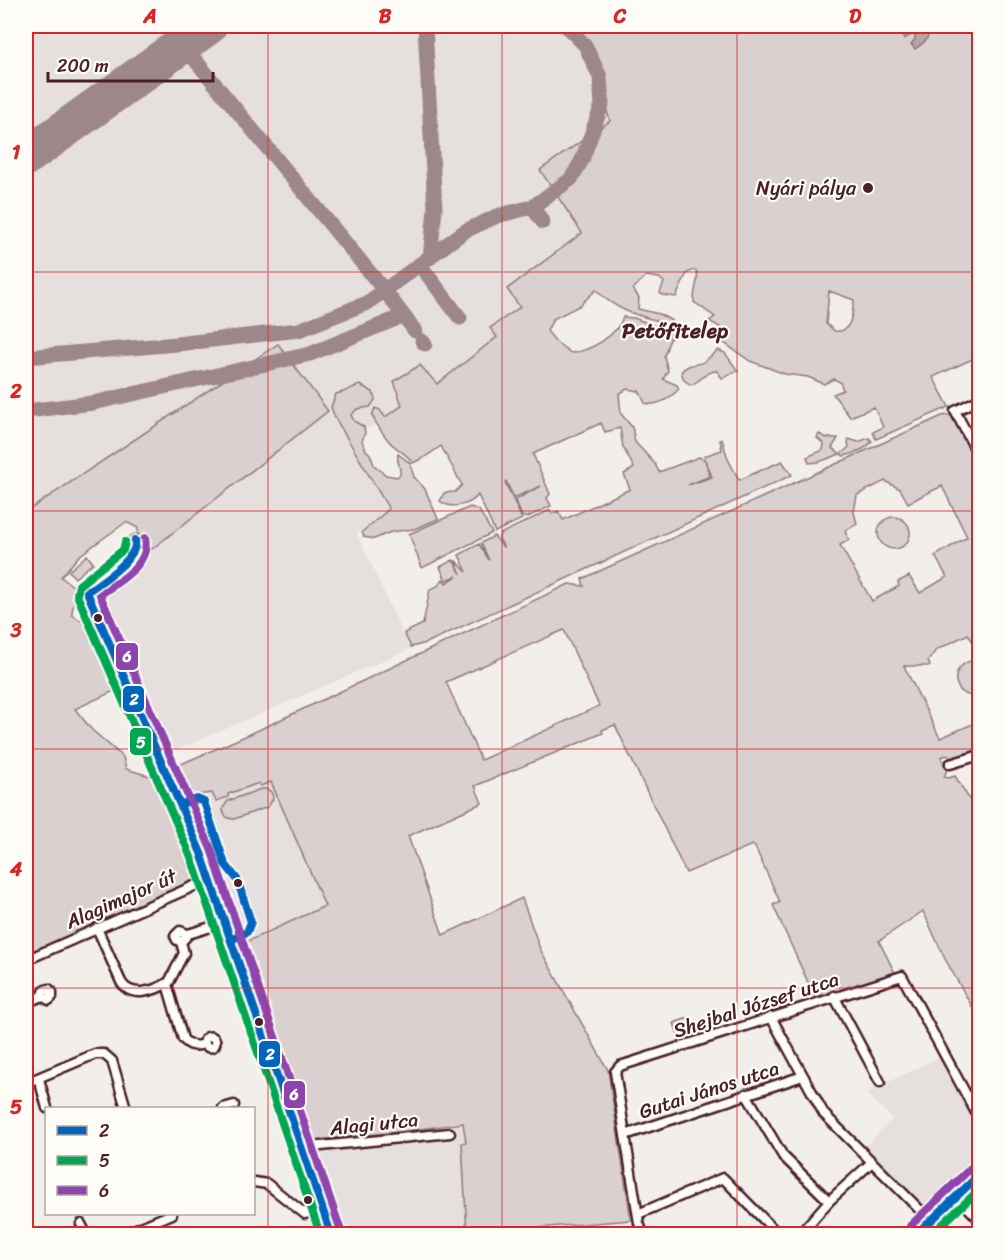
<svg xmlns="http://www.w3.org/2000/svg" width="1005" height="1260" viewBox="0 0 1005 1260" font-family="Sriracha,sans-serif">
<rect width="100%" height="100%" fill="#f2efeb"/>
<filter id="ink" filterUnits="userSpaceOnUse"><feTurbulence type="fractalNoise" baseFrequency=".0167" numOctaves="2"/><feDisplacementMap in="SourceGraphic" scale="12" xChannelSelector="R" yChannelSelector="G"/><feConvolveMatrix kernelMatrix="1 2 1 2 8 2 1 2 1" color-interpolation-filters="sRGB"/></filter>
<g filter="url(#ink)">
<!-- built -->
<g fill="#e5dfdd">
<polygon points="26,26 581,26 610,121 540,170 583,233 507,289 520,307 491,328 498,337 437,384 347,442 389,509 357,534 410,649 167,754 94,595 328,411 278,344 26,512"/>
<polygon points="172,768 271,782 325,906 237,946 185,797 182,794"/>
<polygon points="942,1056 979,1126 979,1167 931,1213 865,1146 893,1119 866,1093"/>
<polygon points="464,1123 466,1142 462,1143 467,1234 338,1234 305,1141 391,1133"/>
</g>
<!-- green -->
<g fill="#d9d0cf" stroke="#92787d" stroke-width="1.5" fill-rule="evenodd">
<path d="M581 26H979V356L933 377 949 407 876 439 873 432 883 427 874 407 850 417 833 394 843 390 840 382 834 379 824 384 808 377 785 374 750 361 721 341 704 334 706 331 717 335 720 327 709 321 715 317 694 302C693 291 699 282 697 272L695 270 687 273 676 297 662 295 660 293 664 282 659 278 646 276 633 289 639 298 638 309 659 314 672 321 669 324C638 315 619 313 596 290L579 306 553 319 547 331 556 342 571 353C590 351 617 336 623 317L634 318 669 331 671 336 664 356 668 371 663 379 677 385 679 389C670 398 658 407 645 403L639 391 627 389 619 394 621 414 632 427 635 442 655 464 659 472 699 457 705 460 710 476 688 485 712 477 704 456 722 450 720 440 722 439 728 459 739 480 782 461 792 475 426 643 411 647 404 633 423 624 430 589 438 586 443 579 446 583 457 576 446 580 440 567 453 560 461 574 455 560 467 572 459 555 479 544 489 560 481 543 494 536 504 548 499 538 500 534 550 510 552 514 558 511 563 520 630 489 624 474 634 468 623 447 620 428 605 432 601 423 533 454 550 494 547 498 551 506 526 518 522 516 515 500 541 486 514 498 506 481 505 482 522 519 495 532 478 495C471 505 451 510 440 501L444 493 455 492 462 485 441 446 425 457 413 463C406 452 396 450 388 440 382 433 377 424 372 416L375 408 380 410 385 417 402 406 394 381 420 365 437 384 497 337 490 328 520 307 507 289 582 233 540 170 610 121ZM829 291 854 300C852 314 852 333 835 331L826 324Z"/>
<path d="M278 344 328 411 152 549 147 542 144 545 138 534V528L126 522 79 556 61 577 78 590C78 599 71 606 72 615L80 620 90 616 127 685 75 709 92 730 123 757 126 769 153 777 158 769H164L205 878 26 955V512Z"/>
<path d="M718 350 725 353 738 371 722 378 717 371C706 371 701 381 691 385L684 380 681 372C690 361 696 367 705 361 709 358 714 353 718 350Z"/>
<path d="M360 385 373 392 375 400 370 407 357 409 351 415 354 421 364 427 365 433 362 441 366 450 370 454 374 465 386 475 397 477 400 474C401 468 396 460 398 454L410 463 414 477 425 489 438 519 414 529 391 532 374 539 364 537 362 532 389 509 335 418 331 407 336 394C348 392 351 387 360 385Z"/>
<path d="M953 414 979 468V645L976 647 968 634 936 650 928 661 930 666H904L940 738 975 723H979V753L955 761 947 755 941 757 947 770 944 777 949 778 955 776 979 815V1019L945 959 923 911 879 941 896 975 816 1000 773 905 780 902 755 847 752 845 686 873 615 725 602 730 603 733 475 786 482 803 408 836 443 935 522 898 540 949 608 1070 631 1220 467 1234 462 1143 466 1142 463 1123 391 1133 305 1141 237 946 325 906 271 782 260 786 259 783 228 794V797L216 801 212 793 185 796 182 794 172 768 250 734 569 584 584 586 582 579 920 426 942 416ZM885 481 900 489 908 503 942 486 967 537 935 556 947 577 920 593 909 576 898 582 899 586 872 601 840 545 849 540 845 531 857 524 854 512 857 495ZM564 630 599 706 481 760 446 682Z"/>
<polygon points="819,434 827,438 838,438 832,448 840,454 819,462 809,463 807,457 823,450 824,444 817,438"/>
<path d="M849 439 858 442 869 438 872 441C866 450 852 454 843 456L841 454 849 447 848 441Z"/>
<polygon points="470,507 479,510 492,533 422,568 409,534"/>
<circle cx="894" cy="533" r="16"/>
<polygon points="87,555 93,563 75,578 69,571"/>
<path d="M970 661 979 662V695C955 701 946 669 970 661Z"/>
<path d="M261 789C269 788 273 792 273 799L268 807 234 819C227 819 223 815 223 808L228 801Z"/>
<polygon points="688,1018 695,1037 680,1041 674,1023"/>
</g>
<!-- water -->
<path fill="#b7a5a6" stroke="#8b6f75" stroke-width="1.5" d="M911 26H923L929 32C928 41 922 44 915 49L911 44 915 39V36L912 34 904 39 901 35 906 27Z"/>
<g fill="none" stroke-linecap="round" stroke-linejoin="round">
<!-- taxiway -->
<g stroke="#9e878b" stroke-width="15">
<polyline points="425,26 435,209 430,258"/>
<polyline points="182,44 385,291 415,331"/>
<polyline points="532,207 543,222"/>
<polyline points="420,265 460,318"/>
<polyline points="422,341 425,344"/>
<polyline points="26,357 177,344 299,330 367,303 465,231 497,216 532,207 571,179 582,160 602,105 600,77 585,45 566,26"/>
<polyline points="26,411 93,403 310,354 403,316"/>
</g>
<!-- runway -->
<polyline stroke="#9e878b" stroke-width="38" points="26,157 208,26"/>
<!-- minor casing -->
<g stroke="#4a1f2b" stroke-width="13">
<g id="minor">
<polyline points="980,399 955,411 980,458"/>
<polyline points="135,540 136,545 132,556 87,592 181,804 201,853 331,1234"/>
<polyline points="950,764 980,755"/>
<path d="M97 928 121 982C131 999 155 991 169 982L184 953 181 942 177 940 175 936 180 931 185 933 186 937 181 942"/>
<polyline points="185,935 214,926 223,931 225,937"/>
<polyline points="26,960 210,879"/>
<path d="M167 984 183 1039C190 1046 195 1047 205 1044"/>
<polyline points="834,996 880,1082"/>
<polyline points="26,1003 42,996 45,990 49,989 52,992 52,997 49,1000 42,996"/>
<polyline points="771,1017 824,1114 931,1221"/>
<circle cx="210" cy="1042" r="5.5"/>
<polyline points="39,1079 47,1108"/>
<polyline points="26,1083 95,1054 104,1054 112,1061 126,1108"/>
<polyline points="746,1094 783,1156 829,1201"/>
<polyline points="223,1108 234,1105"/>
<polyline points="625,1135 803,1076"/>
<polyline points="301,1148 450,1133"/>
<polyline points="298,1154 315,1207"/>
<polyline points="254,1182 267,1184 305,1214 322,1209"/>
<polyline points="957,1196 980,1220"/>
<polyline points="313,1212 321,1234"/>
<polyline points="638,1214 723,1178 778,1234"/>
<polyline points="81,1224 86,1234"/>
<polyline points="124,1234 172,1214"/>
<polyline points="643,1234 639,1223 615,1072 620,1066 902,976 980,1120"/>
<polyline points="800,1234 829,1201 872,1162"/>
</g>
</g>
<!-- major casing -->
<g stroke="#4a1f2b" stroke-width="15">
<polyline id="major" points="917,1234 980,1174"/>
</g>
<!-- minor -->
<use href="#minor" stroke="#fdfcf7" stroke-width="8"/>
<!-- major -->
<use href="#major" stroke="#fdfcf7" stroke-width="10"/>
<!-- bus-1 casing -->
<g stroke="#fdfcf7" stroke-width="12">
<g id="bus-1">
<path d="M135 540C139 559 101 581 87 592L201 853 331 1234"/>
<polyline points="181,804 197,799 204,802 225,864 237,879 251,922 247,932 231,940"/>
<polyline points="917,1234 980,1174"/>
</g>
</g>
<!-- bus-2 casing -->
<g stroke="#fdfcf7" stroke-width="12">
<g id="bus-2">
<polyline points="125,542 123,550 79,585 77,595 191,857 320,1234"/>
<polyline points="932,1234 980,1189"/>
</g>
</g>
<!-- bus-3 casing -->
<g stroke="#fdfcf7" stroke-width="12">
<g id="bus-3">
<path d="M145 538C151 565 118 581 100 595L211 849 341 1231"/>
<polyline points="910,1226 973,1166"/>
</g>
</g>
<!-- bus-1 -->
<use href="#bus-1" stroke="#0065bd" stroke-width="8"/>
<!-- bus-2 -->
<use href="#bus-2" stroke="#00a651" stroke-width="8"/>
<!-- bus-3 -->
<use href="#bus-3" stroke="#8e44ad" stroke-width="8"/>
</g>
</g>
<!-- grid -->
<path fill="none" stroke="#d62828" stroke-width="1.5" stroke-opacity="0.55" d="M268 26V1234M502 26V1234M737 26V1234M26 272H980M26 511H980M26 749H980M26 988H980"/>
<!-- markers -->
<g fill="#4a1f2b" stroke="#fdfcf7" stroke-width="2">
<circle cx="868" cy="188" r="6"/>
<circle cx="98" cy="618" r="5"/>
<circle cx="238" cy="883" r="5"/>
<circle cx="259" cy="1022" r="5"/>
<circle cx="308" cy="1200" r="5"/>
</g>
<g text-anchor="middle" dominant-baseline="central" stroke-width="4.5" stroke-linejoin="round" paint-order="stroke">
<!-- poi labels -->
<g font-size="20" fill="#4a1f2b" stroke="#fdfcf7" text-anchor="end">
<text x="856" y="188">Nyári pálya</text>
</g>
<!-- street labels -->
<g font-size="20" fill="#4a1f2b" stroke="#fdfcf7">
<text transform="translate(121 899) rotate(-24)">Alagimajor út</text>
<text transform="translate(756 1005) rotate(-18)">Shejbal József utca</text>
<text transform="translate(709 1090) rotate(-18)">Gutai János utca</text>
<text transform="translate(374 1124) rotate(-6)">Alagi utca</text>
</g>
<!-- neighbourhood labels -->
<g font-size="21" font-weight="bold" fill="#4a1f2b" stroke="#fdfcf7">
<text x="675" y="331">Petőfitelep</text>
</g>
</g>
<g stroke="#fdfcf7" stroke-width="2">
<rect x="115" y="642" width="24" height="29" rx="6" fill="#8e44ad"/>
<rect x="122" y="685" width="23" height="28" rx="6" fill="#0065bd"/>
<rect x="129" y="727" width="23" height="29" rx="6" fill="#00a651"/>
<rect x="258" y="1040" width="23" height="28" rx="6" fill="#0065bd"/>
<rect x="283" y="1080" width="23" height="29" rx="6" fill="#8e44ad"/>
</g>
<g font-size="16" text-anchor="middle" font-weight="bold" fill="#fff">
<text x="127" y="662">6</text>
<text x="134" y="705">2</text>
<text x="141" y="748">5</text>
<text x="270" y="1060">2</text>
<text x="294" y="1100">6</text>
</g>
<!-- margin -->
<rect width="1005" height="1260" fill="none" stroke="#fdfcf7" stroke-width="66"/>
<!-- legend -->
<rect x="45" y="1107" width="210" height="108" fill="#fdfcf7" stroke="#b5a4a5" stroke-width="1.5"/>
<rect x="57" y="1126" width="30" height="9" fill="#0065bd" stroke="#b5a4a5" stroke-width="1.5"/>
<text x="99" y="1137" font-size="18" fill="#4a1f2b">2</text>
<rect x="57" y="1156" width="30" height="9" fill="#00a651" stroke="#b5a4a5" stroke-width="1.5"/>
<text x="99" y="1167" font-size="18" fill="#4a1f2b">5</text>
<rect x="57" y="1186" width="30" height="9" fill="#8e44ad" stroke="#b5a4a5" stroke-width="1.5"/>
<text x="99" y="1197" font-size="18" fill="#4a1f2b">6</text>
<!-- scale -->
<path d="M48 72v9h165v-9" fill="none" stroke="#4a1f2b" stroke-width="3"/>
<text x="57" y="72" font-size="18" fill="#4a1f2b" stroke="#fdfcf7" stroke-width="4.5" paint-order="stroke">200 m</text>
<rect x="33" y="33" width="939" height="1194" fill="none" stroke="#d62828" stroke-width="2"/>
<g font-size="20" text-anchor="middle" font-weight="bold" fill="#d62828">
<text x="150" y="23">A</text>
<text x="385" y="23">B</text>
<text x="620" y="23">C</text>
<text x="855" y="23">D</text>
<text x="16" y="159">1</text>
<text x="16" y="398">2</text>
<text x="16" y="637">3</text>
<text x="16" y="876">4</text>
<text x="16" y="1114">5</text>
</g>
</svg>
